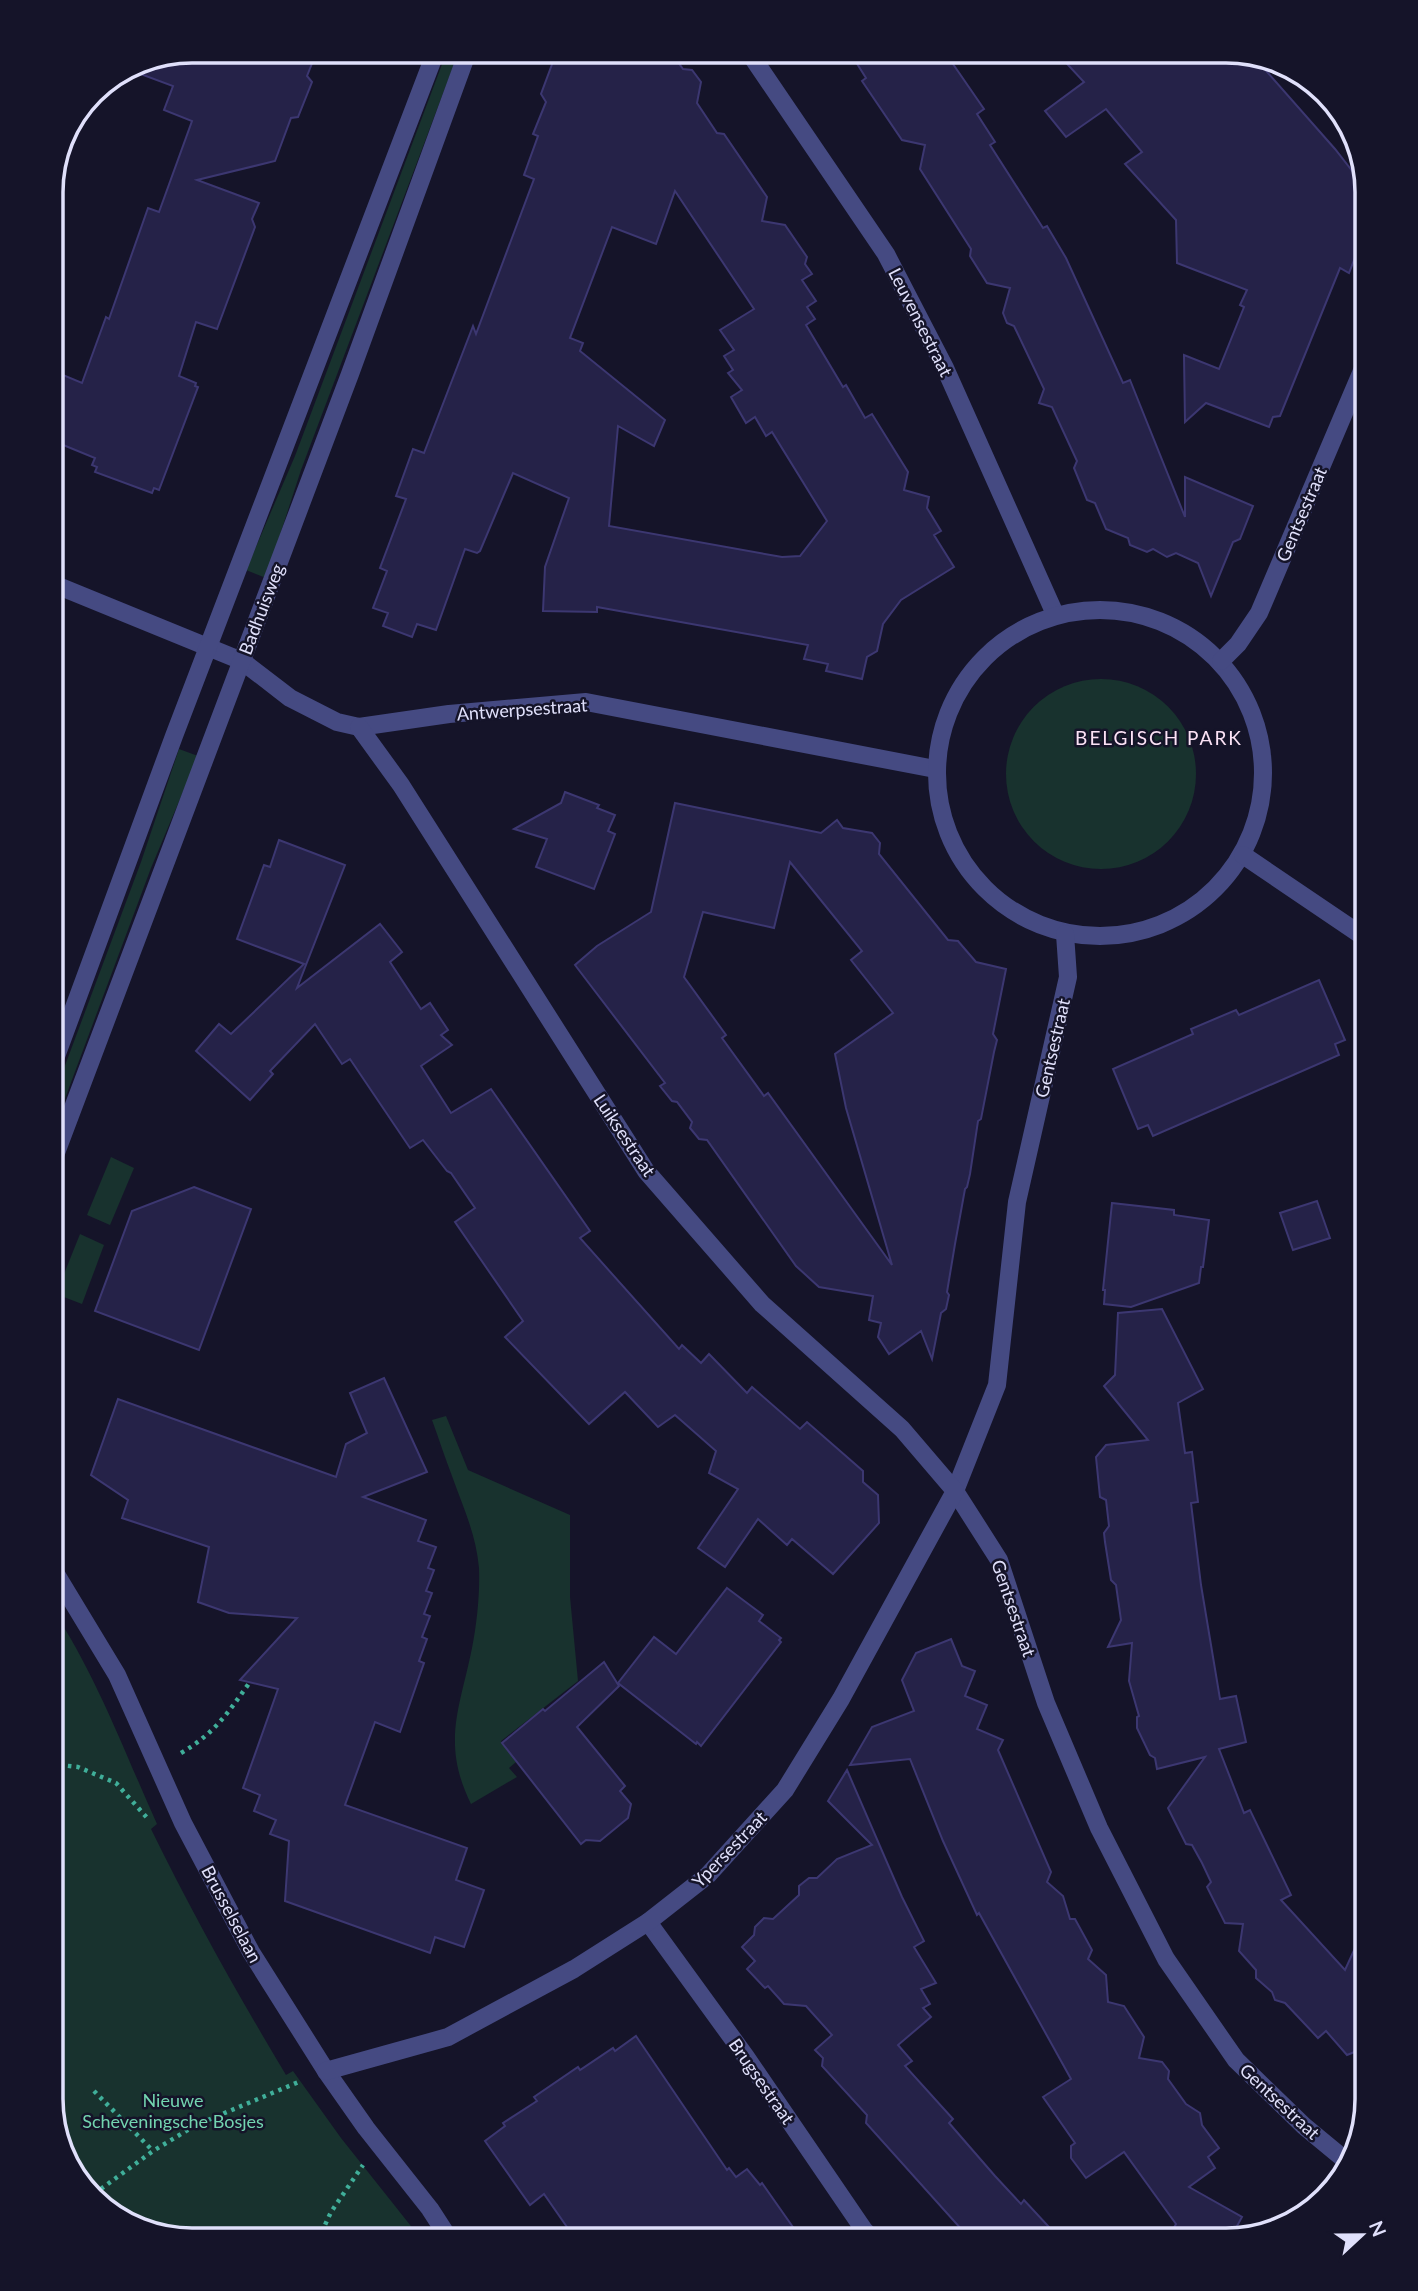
<svg xmlns="http://www.w3.org/2000/svg" width="1418" height="2291" viewBox="0 0 1418 2291" font-family="Lato,sans-serif">
<rect width="100%" height="100%" fill="#151429"/>
<!-- green -->
<g fill="#18322e">
<polygon points="447,51 459,51 301,470 266,578 246,570 295,456"/>
<circle cx="1101" cy="774" r="95"/>
<polygon points="179,749 198,756 151,868 51,1136 51,1103 141,862"/>
<polygon points="111,1157 134,1168 110,1225 87,1215"/>
<polygon points="80,1234 104,1245 82,1304 56,1294"/>
<path d="M446 1416 468 1470 570 1515V1597L578 1681 501 1741 516 1762 509 1768 517 1777 471 1804C441 1743 460 1708 472 1648 477 1623 480 1593 479 1568 476 1534 463 1507 452 1476 445 1458 439 1439 432 1420Z"/>
<path d="M51 1607C96 1674 124 1751 157 1824L151 1829C192 1913 238 1995 286 2075L293 2071 341 2138 422 2240H183L114 2217 66 2162 51 2099Z"/>
</g>
<!-- building -->
<g fill="#252248" stroke="#3c3771" stroke-width="2" fill-rule="evenodd">
<polygon points="192,51 317,51 307,76 312,82 298,117 291,118 275,161 197,180 259,203 252,219 255,227 217,329 196,322 179,376 196,383 195,386 198,387 159,490 154,488 152,493 95,472 97,467 92,465 95,458 51,440 51,370 82,383 106,317 109,319 148,208 159,212 192,121 164,110 173,86 127,69 138,61"/>
<path d="M557 51H670L683 69 692 70 701 82 697 103 717 133 724 134 767 197 762 221 785 225 807 257 805 264 812 274 802 280 816 301 807 307 815 319 806 325 843 387 846 385 865 418 872 414 908 472 904 490 929 497 927 508 941 531 934 535 954 567 901 600 883 624 877 651 867 657 862 679 826 671 828 664 804 659 808 645 597 607V612L543 611 545 567 569 498 513 473 480 551 477 553 465 549 436 630 417 624 412 637 383 626 388 613 373 608 387 571 380 568 406 499 396 496 413 449 424 453 473 326 476 334 534 179 524 175 538 136 533 134 546 102 541 94ZM675 191 754 309 720 330 734 350 724 356 733 370 728 373 742 390 731 397 746 423 755 417 766 436 772 432 827 521 800 556 782 557 609 526 618 426 654 446 665 420 580 351 583 343 570 338 612 227 656 244Z"/>
<polygon points="849,51 944,51 984,109 977,114 995,142 990,145 1043,228 1047,226 1066,258 1123,383 1130,380 1185,517 1185,477 1253,506 1240,539 1233,542 1211,596 1198,563 1176,553 1167,557 1153,549 1147,552 1130,545 1128,538 1106,529 1095,503 1087,500 1074,468 1077,461 1052,407 1039,403 1044,389 1014,326 1007,323 1003,313 1010,288 987,283 970,256 971,249 920,169 925,145 902,140 862,81 866,78"/>
<polygon points="1055,51 1235,51 1254,57 1335,149 1367,190 1367,227 1349,273 1340,268 1280,416 1273,417 1269,427 1206,403 1185,422 1184,355 1219,369 1244,307 1240,305 1247,290 1177,263 1176,220 1125,164 1142,152 1106,109 1066,137 1045,111 1084,82"/>
<polygon points="565,792 599,805 597,808 615,815 608,831 615,834 594,889 536,867 547,839 514,829 561,803"/>
<path d="M675 803 821 833 837 820 843 828 872 833 880 843 879 854 948 940 958 941 976 962 1006 969 993 1034 997 1040 994 1052 981 1119 978 1121 970 1174 967 1187 965 1189 955 1244 947 1292 949 1295 946 1309 941 1313 932 1359 921 1331 889 1354 878 1337 881 1323 869 1320 873 1296 819 1287 796 1266 707 1140 699 1139 690 1128 692 1122 677 1102 672 1101 660 1086 665 1083 575 965 597 946 651 912ZM790 862 862 951 851 960 893 1013 835 1054 846 1108 892 1265 768 1093 764 1096 722 1038 726 1035 684 977 703 912 774 928Z"/>
<polygon points="279,840 345,865 297,988 380,924 402,952 390,962 421,1009 430,1003 448,1030 441,1035 452,1045 421,1066 451,1113 491,1089 590,1231 580,1238 679,1349 682,1345 701,1363 709,1354 747,1393 752,1387 800,1429 807,1422 863,1471 863,1482 878,1495 879,1523 833,1574 792,1539 787,1545 758,1519 725,1567 698,1548 738,1489 709,1473 716,1451 675,1415 658,1427 625,1392 589,1424 505,1337 523,1321 455,1222 475,1208 451,1173 447,1171 423,1140 410,1148 350,1059 342,1064 315,1024 270,1071 273,1074 250,1100 196,1051 219,1024 231,1034 304,964 237,939 264,865 270,867"/>
<polygon points="1319,980 1345,1040 1335,1044 1339,1055 1153,1136 1148,1125 1138,1129 1113,1069 1193,1034 1191,1029 1236,1010 1239,1015"/>
<polygon points="194,1187 251,1209 199,1350 95,1311 132,1211"/>
<polygon points="1317,1201 1330,1238 1293,1250 1280,1213"/>
<polygon points="1112,1203 1174,1210 1174,1215 1209,1220 1203,1267 1201,1267 1199,1283 1131,1307 1104,1304 1105,1290 1103,1290"/>
<polygon points="1162,1309 1203,1389 1178,1403 1185,1453 1192,1452 1198,1502 1191,1503 1201,1585 1220,1699 1236,1696 1246,1742 1219,1749 1244,1813 1250,1810 1291,1895 1281,1900 1345,1970 1367,1922 1367,2047 1347,2055 1326,2031 1318,2038 1285,2003 1275,2000 1272,1992 1256,1978 1256,1970 1239,1951 1243,1924 1225,1923 1207,1887 1211,1882 1202,1863 1192,1845 1186,1844 1168,1808 1205,1757 1157,1769 1155,1758 1150,1755 1137,1728 1137,1717 1139,1716 1129,1681 1132,1643 1108,1647 1121,1620 1116,1585 1111,1580 1105,1542 1104,1533 1109,1526 1106,1500 1100,1497 1096,1457 1106,1445 1148,1440 1104,1386 1115,1375 1118,1313"/>
<polygon points="384,1378 427,1472 363,1497 426,1520 418,1541 436,1547 428,1568 434,1570 426,1591 432,1593 424,1614 430,1616 422,1637 427,1639 419,1661 424,1663 400,1732 375,1722 345,1805 467,1848 456,1880 484,1890 464,1947 435,1937 430,1953 285,1901 289,1841 270,1834 276,1820 254,1811 260,1795 243,1788 278,1689 240,1680 297,1618 229,1613 198,1602 209,1547 122,1518 128,1500 91,1475 118,1399 336,1477 346,1444 367,1433 350,1393"/>
<polygon points="727,1588 763,1615 759,1621 781,1638 779,1640 781,1642 701,1746 697,1742 696,1744 618,1683 654,1637 676,1654"/>
<polygon points="951,1639 962,1666 975,1671 965,1696 987,1705 977,1729 1003,1740 998,1750 1051,1872 1047,1882 1063,1896 1070,1919 1075,1919 1092,1950 1088,1959 1106,1975 1108,2002 1124,2006 1144,2037 1139,2058 1162,2062 1169,2071 1168,2079 1186,2104 1200,2113 1202,2125 1219,2148 1208,2157 1215,2168 1189,2187 1242,2217 1230,2239 1167,2240 1176,2224 1124,2152 1086,2178 1071,2158 1071,2146 1075,2143 1043,2097 1071,2079 979,1913 977,1915 943,1841 910,1759 850,1765 872,1727 914,1711 902,1680 916,1653"/>
<polygon points="604,1662 619,1686 577,1727 625,1786 620,1791 631,1804 628,1818 600,1841 586,1840 581,1844 502,1743 543,1709 545,1711"/>
<polygon points="847,1770 902,1897 924,1941 914,1947 936,1983 921,1989 930,2004 923,2008 931,2017 898,2045 912,2061 905,2066 953,2119 949,2123 995,2176 1021,2204 1024,2200 1061,2240 971,2240 866,2123 867,2115 822,2066 823,2058 815,2050 832,2035 806,2006 784,2004 768,1986 765,1988 747,1969 755,1961 742,1947 754,1935 755,1927 764,1918 773,1919 799,1895 799,1886 809,1878 817,1878 837,1859 872,1845 828,1801"/>
<polygon points="636,2036 727,2170 729,2168 736,2177 747,2169 760,2185 762,2183 802,2240 576,2240 544,2194 530,2205 485,2141 505,2126 503,2123 537,2101 534,2097 578,2067 580,2070 613,2048 615,2051"/>
</g>
<g fill="none" stroke-linecap="round" stroke-linejoin="round">
<!-- path -->
<g stroke="#40af9a" stroke-width="4.5" stroke-dasharray="3.5 5" stroke-linecap="butt">
<path d="M181 1753C215 1733 227 1714 250 1682"/>
<polyline points="51,1764 78,1767 116,1783 149,1820"/>
<polyline points="94,2091 153,2151"/>
<polyline points="94,2194 153,2151 196,2125 301,2081"/>
<polyline points="318,2240 331,2212 363,2165"/>
</g>
<!-- minor -->
<g stroke="#454a82" stroke-width="18">
<polyline points="748,51 886,254 945,368 1055,614"/>
<polyline points="51,583 242,661 290,698 337,722 359,727 449,714 586,702 935,769"/>
<circle cx="1100" cy="773" r="163"/>
<polyline points="1221,661 1238,644 1259,613 1367,359"/>
<polyline points="1243,855 1367,939"/>
<polyline points="1065,934 1068,977 1017,1202 997,1385 955,1491 999,1560 1046,1703 1099,1828 1166,1959 1236,2060 1304,2126 1350,2164"/>
<polyline points="51,1070 174,736 436,51"/>
<polyline points="51,1166 350,374 468,51"/>
<polyline points="51,1566 117,1675 183,1823 251,1952 326,2071 366,2128 430,2209 450,2240"/>
<polyline points="648,1922 746,2057 864,2230 874,2240"/>
<polyline points="326,2071 448,2037 574,1969 648,1922 708,1875 785,1790 841,1699 955,1491 902,1429 762,1304 646,1171 401,785 359,727"/>
</g>
</g>
<g text-anchor="middle" dominant-baseline="central" stroke-width="5" stroke-linejoin="round" paint-order="stroke">
<!-- street labels -->
<g font-size="18" fill="#e0e0fb" stroke="#151429">
<text transform="translate(921 322) rotate(63)">Leuvensestraat</text>
<text transform="translate(1301 514) rotate(-67)">Gentsestraat</text>
<text transform="translate(261 609) rotate(-69)">Badhuisweg</text>
<text transform="translate(522 709) rotate(-4)">Antwerpsestraat</text>
<text transform="translate(1052 1048) rotate(-77)">Gentsestraat</text>
<text transform="translate(625 1135) rotate(56)">Luiksestraat</text>
<text transform="translate(1014 1608) rotate(71)">Gentsestraat</text>
<text transform="translate(729 1849) rotate(-46)">Ypersestraat</text>
<text transform="translate(232 1914) rotate(62)">Brusselselaan</text>
<text transform="translate(762 2081) rotate(55)">Brugsestraat</text>
<text transform="translate(1280 2101) rotate(43)">Gentsestraat</text>
</g>
<!-- park labels -->
<g font-size="18" fill="#73d4b0" stroke="#151429">
<text x="173" y="2100">Nieuwe<tspan x="173" dy="21">Scheveningsche Bosjes</tspan></text>
</g>
<!-- neighbourhood labels -->
<g font-size="19" letter-spacing="2" fill="#fbe2f5" stroke="#151429">
<text x="1159" y="737">BELGISCH PARK</text>
</g>
</g>
<!-- crop -->
<path d="M0 0H1418V2291H0ZM192 63H1226A129 129 0 0 1 1355 192V2099A129 129 0 0 1 1226 2228H192A129 129 0 0 1 63 2099V192A129 129 0 0 1 192 63Z" fill="#151429" fill-rule="evenodd"/>
<path fill="none" stroke="#e0e0fb" stroke-width="3.5" d="M192 63H1226A129 129 0 0 1 1355 192V2099A129 129 0 0 1 1226 2228H192A129 129 0 0 1 63 2099V192A129 129 0 0 1 192 63Z"/>
<!-- north arrow -->
<g transform="translate(1362 2235) rotate(68)" stroke="#151429" stroke-width="5" paint-order="stroke">
<path d="M0-5L12 26L0 18L-12 26Z" fill="#e0e0fb"/>
<text y="-10" font-size="19" font-weight="bold" text-anchor="middle" fill="#e0e0fb">N</text>
</g>
</svg>
